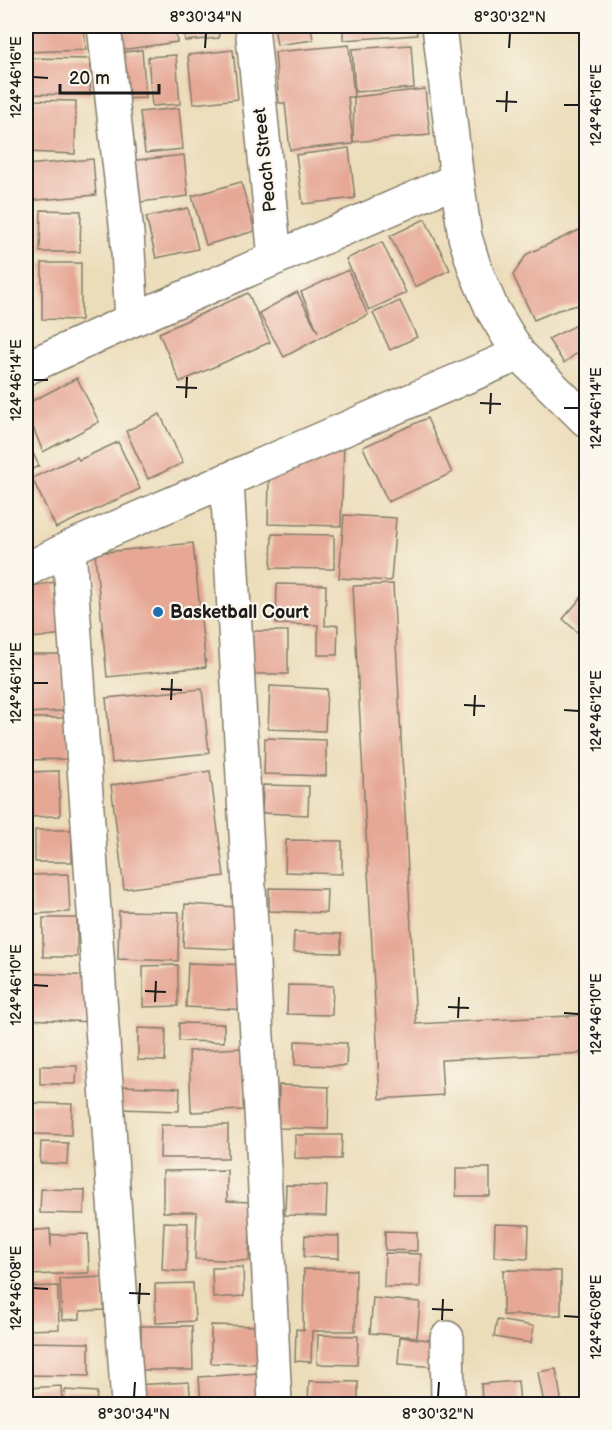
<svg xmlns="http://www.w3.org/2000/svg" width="612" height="1430" viewBox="0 0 612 1430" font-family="'Balsamiq Sans',sans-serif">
<rect width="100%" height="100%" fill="#fbf7ec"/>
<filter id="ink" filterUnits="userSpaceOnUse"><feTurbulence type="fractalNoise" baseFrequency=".0167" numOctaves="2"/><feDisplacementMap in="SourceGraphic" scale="12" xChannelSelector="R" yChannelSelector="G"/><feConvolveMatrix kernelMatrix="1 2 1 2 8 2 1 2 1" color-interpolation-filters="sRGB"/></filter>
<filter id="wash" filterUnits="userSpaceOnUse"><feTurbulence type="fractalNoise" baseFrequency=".008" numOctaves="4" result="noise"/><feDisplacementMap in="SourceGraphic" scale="24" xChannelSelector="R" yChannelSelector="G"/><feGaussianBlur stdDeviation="1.35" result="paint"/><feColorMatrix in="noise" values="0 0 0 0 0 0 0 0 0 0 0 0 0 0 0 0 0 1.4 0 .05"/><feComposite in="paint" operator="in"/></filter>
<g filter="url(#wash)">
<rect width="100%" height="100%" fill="#ecddba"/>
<g id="blocks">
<!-- building -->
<g fill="#e6a795">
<polygon points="26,26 84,26 86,50 26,52"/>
<polygon points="117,26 175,26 177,42 121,50"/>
<polygon points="183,26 218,26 219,38 185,41"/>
<polygon points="274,26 311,26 313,40 277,45"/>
<polygon points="343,26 416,26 417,35 343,40"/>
<polygon points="349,45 354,97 348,97 353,144 290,150 285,103 279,103 275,52"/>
<polygon points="411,45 414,88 355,92 352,49"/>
<polygon points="142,50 146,98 120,99 115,53"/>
<polygon points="233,50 238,99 193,104 188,55"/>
<polygon points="176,55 180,104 152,106 148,57"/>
<polygon points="26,58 91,59 90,95 26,94"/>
<polygon points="425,89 430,135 353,142 354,97"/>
<polygon points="26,100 76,101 75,154 26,152"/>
<polygon points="179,108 183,149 145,153 140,112"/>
<polygon points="349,148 355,198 303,204 296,155"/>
<polygon points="184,155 188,196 133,203 128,161"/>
<polygon points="93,159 96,195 27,201 26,165"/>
<polygon points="241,182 255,231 206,245 192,196"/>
<polygon points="188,208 198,249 156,258 146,217"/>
<polygon points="41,210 81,211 80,252 40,252"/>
<polygon points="425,219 450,270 415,287 390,236"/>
<polygon points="586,227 586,303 558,310 534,320 513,275 527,254"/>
<polygon points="382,242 406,293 369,310 346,259"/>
<rect x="26" y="259" width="5" height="73"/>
<polygon points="42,263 81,263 81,320 42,319"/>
<polygon points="348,270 368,315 321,337 284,357 259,313 297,292 318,332 301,292"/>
<polygon points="248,293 270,342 180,382 159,333"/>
<polygon points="400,301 417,337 390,350 373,313"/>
<polygon points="585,321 586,325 586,346 564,363 548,339"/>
<polygon points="77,378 99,422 43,452 26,410 26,404"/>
<polygon points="160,414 183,463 148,479 126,431"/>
<polygon points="427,418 452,473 388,502 363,447"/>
<polygon points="26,438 39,466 26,472"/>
<polygon points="118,442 140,489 56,528 32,478 77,457 79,460"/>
<polygon points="344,445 341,526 268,524 269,480"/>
<polygon points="344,515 396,518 391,581 339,578"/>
<polygon points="272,534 334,535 334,569 271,568"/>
<polygon points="193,543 206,667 107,677 95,553"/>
<polygon points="55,582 62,634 26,639 26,587"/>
<polygon points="277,584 326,585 325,626 338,625 337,655 318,655 318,625 276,624"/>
<polygon points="393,584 416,1024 586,1015 586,1053 441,1060 443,1095 380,1099 353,586"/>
<polygon points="586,592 586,640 563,619"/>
<rect x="246" y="631" width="42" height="43"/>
<polygon points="26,654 61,654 63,711 26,713"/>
<polygon points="270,686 327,689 325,731 268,729"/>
<polygon points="202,689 209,753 112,763 106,698"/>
<polygon points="26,718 68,718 69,759 26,760"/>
<polygon points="265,738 326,740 326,776 264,774"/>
<polygon points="59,771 60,816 26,817 26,772"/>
<polygon points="210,771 224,876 124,889 111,785"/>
<polygon points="263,785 309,786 308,815 262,813"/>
<rect x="35" y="830" width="37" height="32"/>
<polygon points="286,840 342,841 342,874 285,872"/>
<polygon points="68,874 70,912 33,914 31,875"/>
<polygon points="269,888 327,889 326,913 269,911"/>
<polygon points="185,904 237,907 234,949 183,947"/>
<polygon points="119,911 179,912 178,961 118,959"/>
<rect x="43" y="918" width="34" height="39"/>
<polygon points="294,932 341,934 341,953 293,952"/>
<polygon points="188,963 251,965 249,1010 186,1007"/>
<polygon points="178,965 178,1006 143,1007 143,966"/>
<polygon points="26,973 94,976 93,1022 26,1019"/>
<polygon points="288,985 333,986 332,1015 287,1014"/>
<polygon points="179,1023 224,1024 224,1042 179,1041"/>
<polygon points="138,1028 166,1029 165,1061 138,1060"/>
<polygon points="295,1041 347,1043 346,1066 295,1065"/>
<polygon points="241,1048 244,1110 191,1112 189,1051"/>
<polygon points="40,1066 77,1066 76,1084 40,1084"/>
<polygon points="279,1085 329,1087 328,1129 278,1128"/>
<polygon points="121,1086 180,1088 179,1111 120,1109"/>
<polygon points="31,1103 72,1104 71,1135 31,1134"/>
<polygon points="161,1125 228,1125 228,1158 160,1158"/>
<polygon points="295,1135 342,1135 341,1159 295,1158"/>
<polygon points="41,1142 68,1143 67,1164 40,1163"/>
<rect x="456" y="1168" width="34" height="28"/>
<polygon points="227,1170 227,1201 251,1202 249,1261 195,1259 197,1212 163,1212 163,1171"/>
<polygon points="286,1185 327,1186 326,1216 285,1215"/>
<polygon points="41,1189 85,1190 84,1214 40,1213"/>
<polygon points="164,1222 188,1223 186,1272 162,1270"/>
<polygon points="495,1224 529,1225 528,1259 494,1257"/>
<polygon points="50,1229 51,1248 51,1235 88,1234 89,1273 26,1275 26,1231"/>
<polygon points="385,1231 417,1232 417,1251 385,1250"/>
<polygon points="305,1235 339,1236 339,1258 304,1257"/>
<polygon points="385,1253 421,1254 420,1287 384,1287"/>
<polygon points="243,1267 244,1296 213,1298 212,1268"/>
<polygon points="304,1269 356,1270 355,1331 312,1331 311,1362 295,1361 296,1329 304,1330 303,1329"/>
<polygon points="503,1270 561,1271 561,1315 503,1315"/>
<polygon points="103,1277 104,1310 80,1311 80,1319 62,1320 60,1279"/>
<polygon points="193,1283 195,1321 156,1323 155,1284"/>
<polygon points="58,1286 59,1329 26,1330 26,1287"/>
<polygon points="373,1298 420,1302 417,1337 370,1333"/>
<polygon points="497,1320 534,1326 531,1343 494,1337"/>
<polygon points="211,1325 261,1326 260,1364 211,1363"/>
<polygon points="141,1326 192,1326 193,1370 141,1370"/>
<polygon points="318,1335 358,1336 357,1365 317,1364"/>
<polygon points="400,1337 440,1341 438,1367 398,1364"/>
<polygon points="26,1342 89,1343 89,1376 26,1375"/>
<polygon points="556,1369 562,1404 544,1404 538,1372"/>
<polygon points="259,1373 261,1404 201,1404 199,1377"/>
<polygon points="309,1381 358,1382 358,1404 308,1404"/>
<polygon points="518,1381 520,1404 482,1404 481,1384"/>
<polygon points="189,1382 191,1404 135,1404 134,1385"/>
<polygon points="61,1386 62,1404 28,1404 27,1388"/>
<polygon points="65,1390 97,1392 96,1404 64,1404"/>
</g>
</g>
</g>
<g filter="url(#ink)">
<use href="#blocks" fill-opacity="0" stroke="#847c6b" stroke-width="1.5"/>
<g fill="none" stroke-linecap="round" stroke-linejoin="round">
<!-- minor casing -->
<g stroke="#847c6b" stroke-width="36">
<g id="minor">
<polyline points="104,26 127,233 132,320"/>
<polyline points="252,26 275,258"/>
<polyline points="439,26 457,180 465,237 475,269 492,309 519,354 586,420"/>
<polyline points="26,368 132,320 457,180"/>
<polyline points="227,480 263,1148 275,1404"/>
<polyline points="69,548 128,1404"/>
<polyline points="26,570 69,548 519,354"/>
<polyline points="447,1338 448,1404"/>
</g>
</g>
<!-- minor -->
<use href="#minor" stroke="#fff" stroke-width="33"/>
</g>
</g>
<!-- ticks -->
<path fill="none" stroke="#1c1c1c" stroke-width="2" d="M205 48 206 33M509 48 510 33M33 77 48 78M496 101 517 102M564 105H579M506 112 507 91M33 380H48M176 387 197 388M186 398 187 377M480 403 501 404M564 408H579M490 414 491 393M33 683H48M161 689 182 690M171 700 172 679M464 705 485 706M564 710 579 711M474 716 475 695M33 985 48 986M145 991 166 992M155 1002 156 981M448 1007 469 1008M564 1013 579 1014M458 1018 459 997M33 1288 48 1289M129 1293 150 1294M139 1304 140 1283M432 1309 453 1310M564 1316 579 1317M442 1320 443 1299M134 1397 135 1382M438 1397 439 1382"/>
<!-- markers -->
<circle fill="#1f6fb2" stroke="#fbf7ec" stroke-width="2" cx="158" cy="612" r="6"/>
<g text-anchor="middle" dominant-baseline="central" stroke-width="4.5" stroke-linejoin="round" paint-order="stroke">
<!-- street labels -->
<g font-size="18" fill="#1c1c1c" stroke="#fbf7ec">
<text transform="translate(265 160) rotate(-96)">Peach Street</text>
</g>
<!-- poi labels -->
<g font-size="18" font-weight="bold" fill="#1c1c1c" stroke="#fbf7ec" text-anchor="start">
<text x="170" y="612">Basketball Court</text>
</g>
</g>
<!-- margin -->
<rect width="612" height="1430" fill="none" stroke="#fbf7ec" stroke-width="66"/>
<!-- scale -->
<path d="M60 84v9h99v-9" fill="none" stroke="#1c1c1c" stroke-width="3"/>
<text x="69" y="84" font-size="18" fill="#1c1c1c" stroke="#fbf7ec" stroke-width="4.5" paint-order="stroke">20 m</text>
<rect x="33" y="33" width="546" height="1364" fill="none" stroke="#1c1c1c" stroke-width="2"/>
<g font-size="15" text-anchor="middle" fill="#1c1c1c">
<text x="206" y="22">8°30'34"N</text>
<text x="510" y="22">8°30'32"N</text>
<text transform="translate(16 77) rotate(-90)" y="5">124°46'16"E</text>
<text transform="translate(596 105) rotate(-90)" y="5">124°46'16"E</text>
<text transform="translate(16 380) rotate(-90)" y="5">124°46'14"E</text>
<text transform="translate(596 408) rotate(-90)" y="5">124°46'14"E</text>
<text transform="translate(16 683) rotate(-90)" y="5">124°46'12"E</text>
<text transform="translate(596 711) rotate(-90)" y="5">124°46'12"E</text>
<text transform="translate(16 985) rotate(-90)" y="5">124°46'10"E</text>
<text transform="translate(596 1014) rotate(-90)" y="5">124°46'10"E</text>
<text transform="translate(16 1288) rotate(-90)" y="5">124°46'08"E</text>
<text transform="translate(596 1317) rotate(-90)" y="5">124°46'08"E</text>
<text x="134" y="1419">8°30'34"N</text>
<text x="438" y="1419">8°30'32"N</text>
</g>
</svg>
